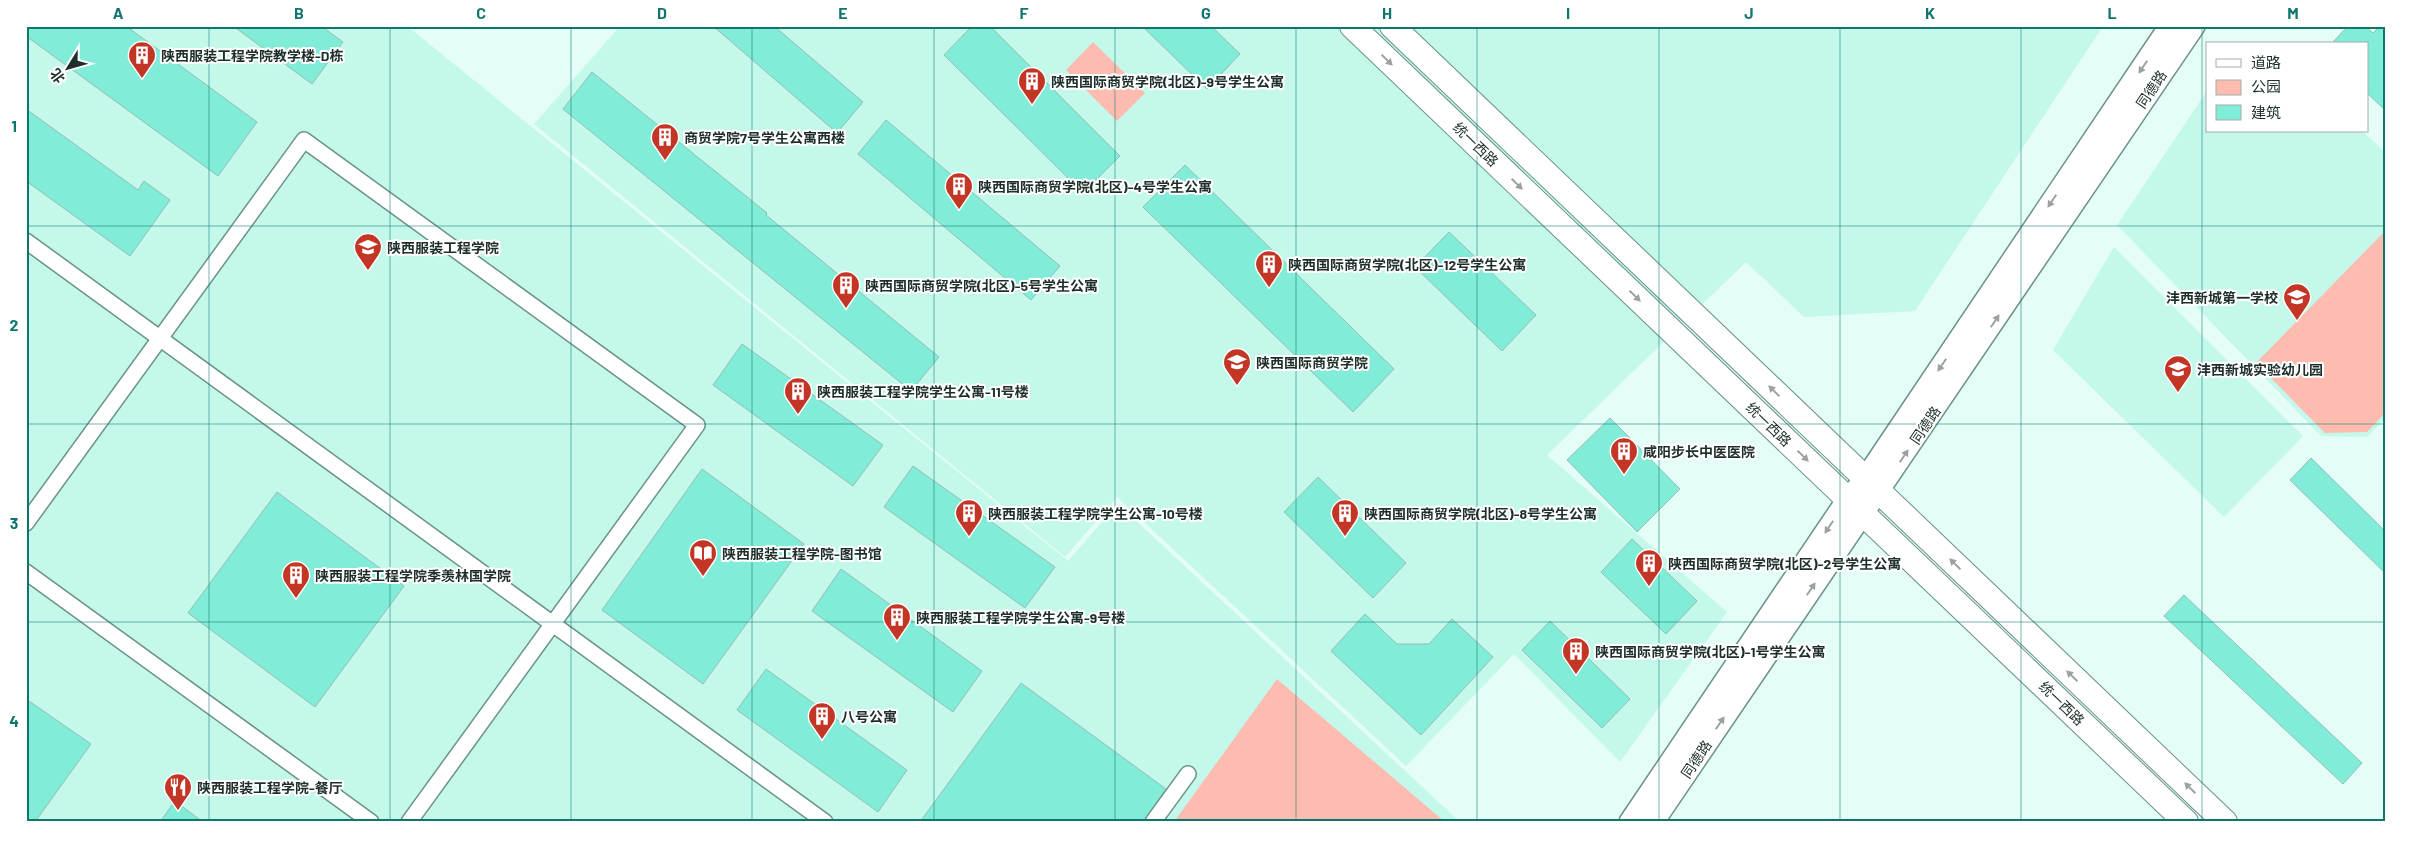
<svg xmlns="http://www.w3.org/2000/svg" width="2411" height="848" viewBox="0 0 2411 848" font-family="Barlow,'Noto Sans SC',sans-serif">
<rect width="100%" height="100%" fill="#e4fdf7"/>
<!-- built -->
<g fill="#c3f8eb">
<polygon points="26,26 407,26 1068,561 1118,504 1460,822 26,822"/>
<polygon points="620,26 1037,26 1040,29 1043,26 2103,26 1915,311 1804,317 1746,262 1547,455 1727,612 1620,762 1514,654 1406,766 1117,497 1065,557 534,124"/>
<polygon points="2207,91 2207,131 2362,131 2385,152 2385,418 2367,437 2321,436 2117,225"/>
<polygon points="2114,247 2303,436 2224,517 2053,350"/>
</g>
<!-- green -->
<g fill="#febcb0">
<polygon points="1093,42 1145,93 1117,121 1066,70"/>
<polygon points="2385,231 2385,413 2367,432 2325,433 2256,363"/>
<polygon points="1277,679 1445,822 1174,822"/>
</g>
<!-- building -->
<g fill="#81edd8" stroke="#94beb4">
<polygon points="26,26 126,26 257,122 218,176 26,36"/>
<polygon points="233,26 321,26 343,42 312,84"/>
<polygon points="713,26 774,26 863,102 837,133"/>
<polygon points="972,26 990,26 1120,156 1083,193 944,55"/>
<polygon points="1142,26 1211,26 1240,54 1207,89"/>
<polygon points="2348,26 2365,26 2373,33 2380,26 2385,26 2385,110 2367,93 2367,44 2331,44"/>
<polygon points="592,72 767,213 766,215 939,357 911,391 563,109"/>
<polygon points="26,109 138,190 144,181 170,200 130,256 26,181"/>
<polygon points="886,120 1060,266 1031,300 858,154"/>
<polygon points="1185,165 1394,369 1353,412 1143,207"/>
<polygon points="1449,232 1536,315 1502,351 1415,267"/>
<polygon points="742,344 883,445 853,486 713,385"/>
<polygon points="1610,418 1680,489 1637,532 1567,460"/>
<polygon points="2311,458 2385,531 2385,573 2290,480"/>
<polygon points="913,466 1055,567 1025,608 884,507"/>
<polygon points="702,469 804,544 703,684 602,610"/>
<polygon points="1318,477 1406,563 1373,598 1284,512"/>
<polygon points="277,492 404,586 315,707 188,613"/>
<polygon points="1632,539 1697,601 1666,634 1601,572"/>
<polygon points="841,569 982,671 953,712 812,611"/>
<polygon points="2184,595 2362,763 2343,784 2164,616"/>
<polygon points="1365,614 1397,644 1429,644 1452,619 1493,657 1421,735 1331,651"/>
<polygon points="1550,621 1630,699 1602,728 1522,650"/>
<polygon points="766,669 907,770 878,812 737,710"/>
<polygon points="1021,683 1166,789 1143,822 920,822"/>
<polygon points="26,699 91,744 35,822 26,822"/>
<polygon points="175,801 203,822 160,822"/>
</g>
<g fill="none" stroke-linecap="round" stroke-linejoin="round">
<!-- street casing -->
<g stroke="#6a9289" stroke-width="18">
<g id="street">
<polyline points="26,241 825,822"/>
<polyline points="26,523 304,140 697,425 409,822"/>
<polyline points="26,572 371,822"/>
<polyline points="1153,822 1188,774"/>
</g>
</g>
<!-- secondary casing -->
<g stroke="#6a9289" stroke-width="24">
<g id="secondary">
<polyline points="1630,822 1848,499 1866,478 2170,26"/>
<polyline points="1653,822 2194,26"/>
</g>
</g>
<!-- primary casing -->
<g stroke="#6a9289" stroke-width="26">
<g id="primary">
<polyline points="1352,26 2186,822"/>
<polyline points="1392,26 2225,822"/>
</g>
</g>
<!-- street -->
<use href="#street" stroke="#fff" stroke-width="15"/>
<!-- secondary -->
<use href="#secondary" stroke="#fff" stroke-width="21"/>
<!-- primary -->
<use href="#primary" stroke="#fff" stroke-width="24"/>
</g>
<!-- one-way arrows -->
<defs><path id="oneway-solid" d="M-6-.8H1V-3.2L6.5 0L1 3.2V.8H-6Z" transform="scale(1.25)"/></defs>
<g fill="#9aa1a0">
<use href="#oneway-solid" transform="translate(1387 60) rotate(44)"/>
<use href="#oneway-solid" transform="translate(2143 67) rotate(124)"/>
<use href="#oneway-solid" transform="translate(1517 184) rotate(44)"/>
<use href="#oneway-solid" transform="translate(2052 201) rotate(124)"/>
<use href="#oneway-solid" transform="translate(1635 296) rotate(44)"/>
<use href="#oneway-solid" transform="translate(1995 321) rotate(-56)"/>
<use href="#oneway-solid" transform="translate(1942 365) rotate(124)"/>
<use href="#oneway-solid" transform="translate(1774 391) rotate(-136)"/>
<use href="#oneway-solid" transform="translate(1803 456) rotate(44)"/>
<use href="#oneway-solid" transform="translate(1904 456) rotate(-56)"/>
<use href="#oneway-solid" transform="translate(1829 527) rotate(124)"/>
<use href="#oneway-solid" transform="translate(1955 564) rotate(-136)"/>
<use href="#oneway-solid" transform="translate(1811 589) rotate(-56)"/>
<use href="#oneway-solid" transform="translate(2072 676) rotate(-136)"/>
<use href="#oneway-solid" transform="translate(1720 723) rotate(-56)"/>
<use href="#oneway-solid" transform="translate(2190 788) rotate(-136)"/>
</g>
<!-- grid -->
<path fill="none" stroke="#0f766e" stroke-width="1" stroke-opacity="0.55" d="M209 26V822M390 26V822M571 26V822M752 26V822M934 26V822M1115 26V822M1296 26V822M1477 26V822M1659 26V822M1840 26V822M2021 26V822M2202 26V822M26 226H2385M26 424H2385M26 622H2385"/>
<!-- icons -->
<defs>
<g id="building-pin" transform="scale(1.4375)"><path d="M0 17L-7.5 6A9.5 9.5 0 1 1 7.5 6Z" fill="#c33626" stroke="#fff"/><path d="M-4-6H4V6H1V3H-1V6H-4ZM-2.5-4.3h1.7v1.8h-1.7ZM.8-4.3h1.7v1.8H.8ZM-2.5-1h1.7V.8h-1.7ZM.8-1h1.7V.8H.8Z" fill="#fff"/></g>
<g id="university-pin" transform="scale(1.4375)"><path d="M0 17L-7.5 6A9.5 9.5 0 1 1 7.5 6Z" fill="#c33626" stroke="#fff"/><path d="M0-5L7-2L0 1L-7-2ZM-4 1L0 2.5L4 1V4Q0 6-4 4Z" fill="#fff"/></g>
<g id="school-pin" transform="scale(1.4375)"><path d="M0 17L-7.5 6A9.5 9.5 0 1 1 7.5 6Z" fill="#c33626" stroke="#fff"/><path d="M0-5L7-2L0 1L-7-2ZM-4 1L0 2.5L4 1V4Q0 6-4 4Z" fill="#fff"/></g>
<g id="library-pin" transform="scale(1.4375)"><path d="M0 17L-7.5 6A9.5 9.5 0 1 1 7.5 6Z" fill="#c33626" stroke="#fff"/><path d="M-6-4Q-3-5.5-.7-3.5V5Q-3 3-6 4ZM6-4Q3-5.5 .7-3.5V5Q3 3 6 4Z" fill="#fff"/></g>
<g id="restaurant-pin" transform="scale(1.4375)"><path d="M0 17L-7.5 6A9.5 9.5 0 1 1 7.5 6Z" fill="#c33626" stroke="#fff"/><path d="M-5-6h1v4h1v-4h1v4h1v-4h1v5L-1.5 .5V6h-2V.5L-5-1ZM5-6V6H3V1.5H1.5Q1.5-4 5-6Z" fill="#fff"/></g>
</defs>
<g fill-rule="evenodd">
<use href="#building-pin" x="142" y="55"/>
<use href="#building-pin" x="1032" y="81"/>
<use href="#building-pin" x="665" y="137"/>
<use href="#building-pin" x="959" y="186"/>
<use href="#university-pin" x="368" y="247"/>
<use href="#building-pin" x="1269" y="264"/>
<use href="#building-pin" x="846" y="285"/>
<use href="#school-pin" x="2297" y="297"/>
<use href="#university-pin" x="1237" y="362"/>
<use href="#school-pin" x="2178" y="369"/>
<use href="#building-pin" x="798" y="391"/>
<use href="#building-pin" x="1624" y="451"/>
<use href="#building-pin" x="969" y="513"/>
<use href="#building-pin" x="1345" y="513"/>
<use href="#library-pin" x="703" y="553"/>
<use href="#building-pin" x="1649" y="563"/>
<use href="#building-pin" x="296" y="575"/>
<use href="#building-pin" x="897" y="617"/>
<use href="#building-pin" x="1576" y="651"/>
<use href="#building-pin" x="822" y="716"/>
<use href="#restaurant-pin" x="178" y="787"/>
</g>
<g text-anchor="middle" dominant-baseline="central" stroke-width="4" stroke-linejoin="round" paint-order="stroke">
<!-- poi labels -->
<g font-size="14" font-weight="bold" fill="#1e2f2b" stroke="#fff" text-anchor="start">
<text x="161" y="55">陕西服装工程学院教学楼-D栋</text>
<text x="1051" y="81">陕西国际商贸学院(北区)-9号学生公寓</text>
<text x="684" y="137">商贸学院7号学生公寓西楼</text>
<text x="978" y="186">陕西国际商贸学院(北区)-4号学生公寓</text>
<text x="387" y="247">陕西服装工程学院</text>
<text x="1288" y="264">陕西国际商贸学院(北区)-12号学生公寓</text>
<text x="865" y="285">陕西国际商贸学院(北区)-5号学生公寓</text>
<text x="2278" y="297" text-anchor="end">沣西新城第一学校</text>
<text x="1256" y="362">陕西国际商贸学院</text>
<text x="2197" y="369">沣西新城实验幼儿园</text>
<text x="817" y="391">陕西服装工程学院学生公寓-11号楼</text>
<text x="1643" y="451">咸阳步长中医医院</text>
<text x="988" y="513">陕西服装工程学院学生公寓-10号楼</text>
<text x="1364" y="513">陕西国际商贸学院(北区)-8号学生公寓</text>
<text x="722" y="553">陕西服装工程学院-图书馆</text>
<text x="1668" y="563">陕西国际商贸学院(北区)-2号学生公寓</text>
<text x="315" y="575">陕西服装工程学院季羡林国学院</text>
<text x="916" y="617">陕西服装工程学院学生公寓-9号楼</text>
<text x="1595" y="651">陕西国际商贸学院(北区)-1号学生公寓</text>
<text x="841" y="716">八号公寓</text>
<text x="197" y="787">陕西服装工程学院-餐厅</text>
</g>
<!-- street labels -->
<g font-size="14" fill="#1e2f2b" stroke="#fff">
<text transform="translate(2151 89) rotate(-56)">同德路</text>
<text transform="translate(1476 144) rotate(44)">统一西路</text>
<text transform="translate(1769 424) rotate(44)">统一西路</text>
<text transform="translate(1925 425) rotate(-56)">同德路</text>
<text transform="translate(2062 703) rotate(44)">统一西路</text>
<text transform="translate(1696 759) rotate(-56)">同德路</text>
</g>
</g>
<!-- border -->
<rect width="2411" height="848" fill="none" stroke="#ffffff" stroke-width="55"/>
<!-- legend -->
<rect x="2206" y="42" width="162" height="90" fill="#ffffff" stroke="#a5acaa"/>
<rect x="2216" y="59" width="25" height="8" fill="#ffffff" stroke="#a5acaa"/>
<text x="2251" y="68" font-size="15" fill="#1e2f2b">道路</text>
<rect x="2216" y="80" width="25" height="15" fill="#febcb0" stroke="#a5acaa"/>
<text x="2251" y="92" font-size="15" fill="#1e2f2b">公园</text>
<rect x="2216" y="105" width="25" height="15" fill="#81edd8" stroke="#a5acaa"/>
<text x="2251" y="118" font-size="15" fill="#1e2f2b">建筑</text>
<!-- north arrow -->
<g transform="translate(68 68) rotate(233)" stroke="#ffffff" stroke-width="4" paint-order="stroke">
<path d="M0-4L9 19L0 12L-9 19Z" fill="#1e2f2b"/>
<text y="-8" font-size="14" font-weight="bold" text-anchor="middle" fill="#1e2f2b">北</text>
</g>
<rect x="28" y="28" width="2356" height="792" fill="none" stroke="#0f766e" stroke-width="2"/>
<g font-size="16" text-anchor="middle" font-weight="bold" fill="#0f766e">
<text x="118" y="19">A</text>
<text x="299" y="19">B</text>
<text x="481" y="19">C</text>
<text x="662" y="19">D</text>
<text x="843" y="19">E</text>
<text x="1024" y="19">F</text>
<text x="1206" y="19">G</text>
<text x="1387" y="19">H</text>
<text x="1568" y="19">I</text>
<text x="1749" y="19">J</text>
<text x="1930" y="19">K</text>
<text x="2112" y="19">L</text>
<text x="2293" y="19">M</text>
<text x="14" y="132">1</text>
<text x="14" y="331">2</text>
<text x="14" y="529">3</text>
<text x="14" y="727">4</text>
</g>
</svg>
